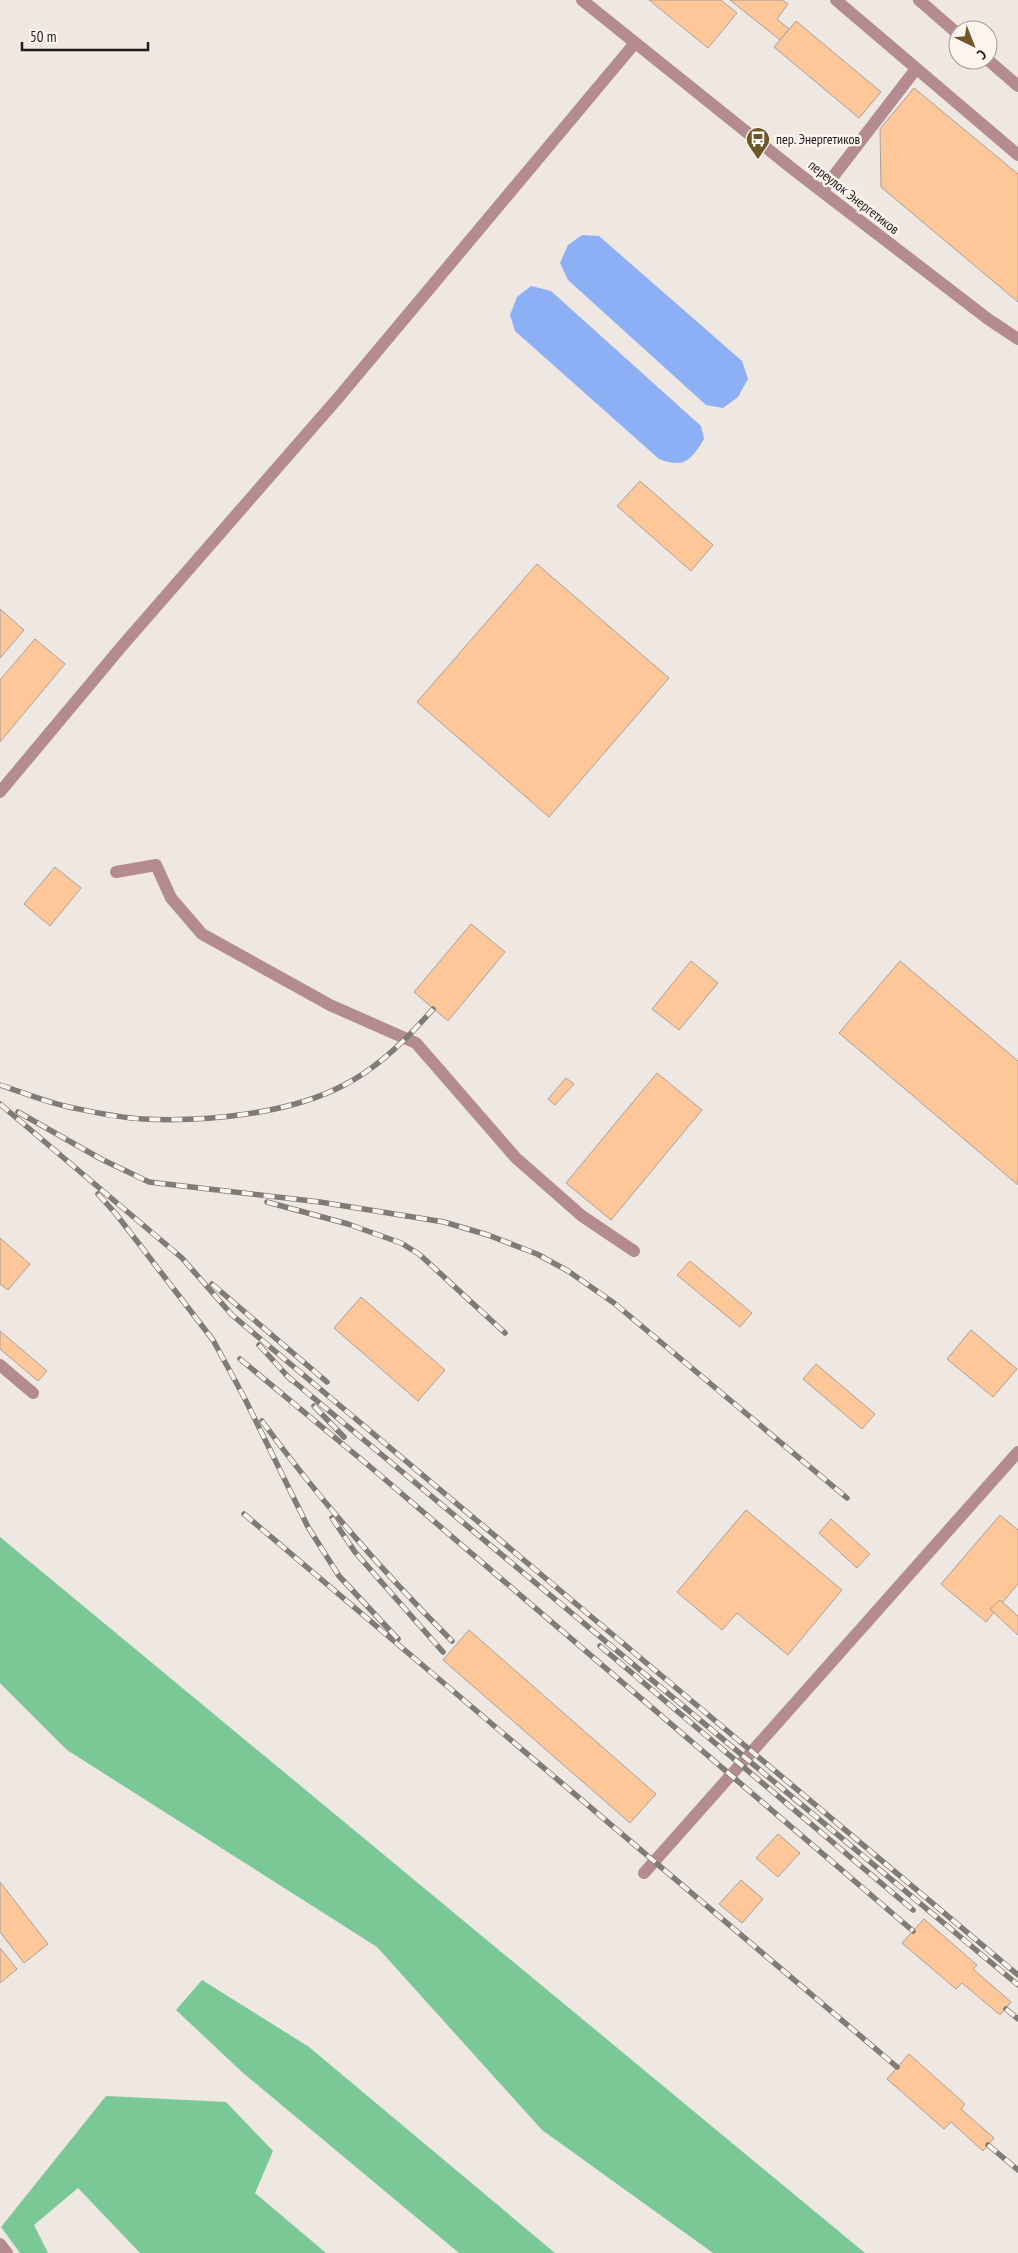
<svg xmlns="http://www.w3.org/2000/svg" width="1018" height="2253" viewBox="0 0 1018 2253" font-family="'PT Sans Narrow',sans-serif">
<rect width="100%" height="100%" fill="#efe7e1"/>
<!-- forest -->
<g fill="#7ac896">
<polygon points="0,1537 865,2253 713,2253 542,2130 377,1947 67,1750 0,1683"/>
<polygon points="202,1980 309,2047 555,2253 459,2253 242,2072 176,2010"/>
<polygon points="106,2096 226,2102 273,2151 255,2193 326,2253 140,2253 78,2188 34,2225 48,2253 20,2253 1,2227"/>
</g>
<!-- water -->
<g fill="#8daff5">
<polygon points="582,235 599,236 742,361 748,379 738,397 723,408 706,405 568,280 560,263 568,245"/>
<path d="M531 286 551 291 701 426 704 439C691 460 684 469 659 459L515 331 510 315 517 297Z"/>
</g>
<!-- building -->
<g fill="#fdc79a" stroke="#a8a09a">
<polygon points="649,0 721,0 737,13 708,48"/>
<polygon points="730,0 783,0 788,4 777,19 789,29 780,40"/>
<polygon points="796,21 881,92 859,118 774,47"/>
<polygon points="914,88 1018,174 1018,302 881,187 880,129"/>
<polygon points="640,481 713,545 691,571 617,506"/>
<polygon points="537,564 669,678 549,817 417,702"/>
<polygon points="0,609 24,630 0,658"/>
<polygon points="35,639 65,664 0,742 0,680"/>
<polygon points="55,867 81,888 50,926 24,904"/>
<polygon points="471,924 505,952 448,1021 414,992"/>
<polygon points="691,961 718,983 679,1030 652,1009"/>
<polygon points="900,961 1018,1061 1018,1185 839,1033"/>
<polygon points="657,1073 702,1110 611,1220 566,1183"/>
<polygon points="566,1078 574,1084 555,1105 548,1099"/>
<polygon points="0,1238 30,1264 8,1290 0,1284"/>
<polygon points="690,1261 752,1313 740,1327 677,1275"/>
<polygon points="361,1297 445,1370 418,1401 334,1328"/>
<polygon points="971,1330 1017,1369 993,1397 947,1359"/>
<polygon points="0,1331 47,1371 38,1381 0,1349"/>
<polygon points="816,1364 875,1414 862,1429 803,1379"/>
<polygon points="746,1510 842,1590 788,1655 737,1613 722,1630 677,1592"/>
<polygon points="1000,1515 1018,1530 1018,1584 986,1622 941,1584"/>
<polygon points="831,1519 870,1554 857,1568 819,1533"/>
<polygon points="1000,1600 1018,1616 1018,1635 990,1609"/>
<polygon points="469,1630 656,1794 630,1823 443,1660"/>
<polygon points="778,1834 800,1853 778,1877 756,1858"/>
<polygon points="741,1880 763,1899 742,1923 719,1904"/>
<polygon points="0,1882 48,1944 24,1963 0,1932"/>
<polygon points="924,1919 977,1965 973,1969 1011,2002 1000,2015 962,1983 956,1989 902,1943"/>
<polygon points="0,1948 17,1969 0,1983"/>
<polygon points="909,2054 965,2104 961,2109 994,2138 983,2151 951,2122 944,2129 887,2079"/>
</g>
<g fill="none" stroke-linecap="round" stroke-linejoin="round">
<!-- minor -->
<g stroke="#b48c90" stroke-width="12">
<polyline points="582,0 794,170 988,319 1018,339"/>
<polyline points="836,0 1018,155"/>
<polyline points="919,0 958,34"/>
<polyline points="988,60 1018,86"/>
<polyline points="822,191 916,69"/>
<polyline points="0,792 122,646 338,398 635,43"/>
<polyline points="116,872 156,865 171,898 202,934 330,1005 416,1043 516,1158 582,1216 634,1251"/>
<polyline points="0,1365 33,1393"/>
<polyline points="644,1873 1018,1452"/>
<polyline points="0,2244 7,2253"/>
</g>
<!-- rail casing -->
<g stroke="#807b77" stroke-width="5.5">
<g id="rail">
<path d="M0 1085C22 1092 46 1102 69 1107 93 1112 119 1118 144 1119 205 1122 290 1114 344 1085 378 1068 409 1037 433 1009"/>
<polyline points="0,1104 182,1258 232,1315 1018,1975"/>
<polyline points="18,1112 101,1159 149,1182 320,1202 444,1222 488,1235 537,1254 568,1271 614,1303 847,1498"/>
<polyline points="98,1194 116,1214 213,1340 244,1397 308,1527 339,1576 398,1639"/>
<polyline points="267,1202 348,1224 401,1243 419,1254 505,1333"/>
<polyline points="212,1284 327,1382"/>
<polyline points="259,1345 291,1380"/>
<polyline points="240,1359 374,1470 913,1931"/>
<polyline points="286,1375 1018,1985"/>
<polyline points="314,1406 344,1437"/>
<path d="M262 1421C319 1499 384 1573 452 1641"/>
<polyline points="244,1514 897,2067"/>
<polyline points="332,1518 355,1552 443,1652"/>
<polyline points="600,1646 913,1910"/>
<polyline points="1006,2009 1018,2019"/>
<polyline points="988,2145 1018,2170"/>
</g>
</g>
<!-- rail -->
<use href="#rail" stroke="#fdf4ee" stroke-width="4" stroke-dasharray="11" stroke-linecap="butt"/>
</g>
<!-- icons -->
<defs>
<g id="bus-pin" transform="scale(1.25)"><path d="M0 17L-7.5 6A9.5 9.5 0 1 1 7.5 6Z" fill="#715628" stroke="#fdf4ee"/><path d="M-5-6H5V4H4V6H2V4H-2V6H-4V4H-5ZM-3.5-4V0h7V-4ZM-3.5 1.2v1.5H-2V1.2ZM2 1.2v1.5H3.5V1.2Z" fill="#fff"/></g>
</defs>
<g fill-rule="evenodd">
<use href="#bus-pin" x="758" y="139"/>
</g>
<g text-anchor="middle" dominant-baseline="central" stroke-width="5" stroke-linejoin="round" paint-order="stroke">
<!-- poi labels -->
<g font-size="14" fill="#1e1b19" stroke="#fdf4ee" text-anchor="start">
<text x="776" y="139">пер. Энергетиков</text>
</g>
<!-- street labels -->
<g font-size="14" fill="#1e1b19" stroke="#fdf4ee">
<text transform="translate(854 197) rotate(38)">переулок Энергетиков</text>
</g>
</g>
<!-- north arrow -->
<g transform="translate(973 45) rotate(137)"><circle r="24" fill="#fdf4ee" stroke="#a49d99"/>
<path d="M0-4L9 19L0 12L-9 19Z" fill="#715628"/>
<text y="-8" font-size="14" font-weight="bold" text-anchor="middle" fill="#1e1b19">С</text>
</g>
<!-- scale -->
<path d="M22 42v8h126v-8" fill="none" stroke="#1e1b19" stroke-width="2.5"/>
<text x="30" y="42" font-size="15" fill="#1e1b19" stroke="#fdf4ee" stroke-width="4" paint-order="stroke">50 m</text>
</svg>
